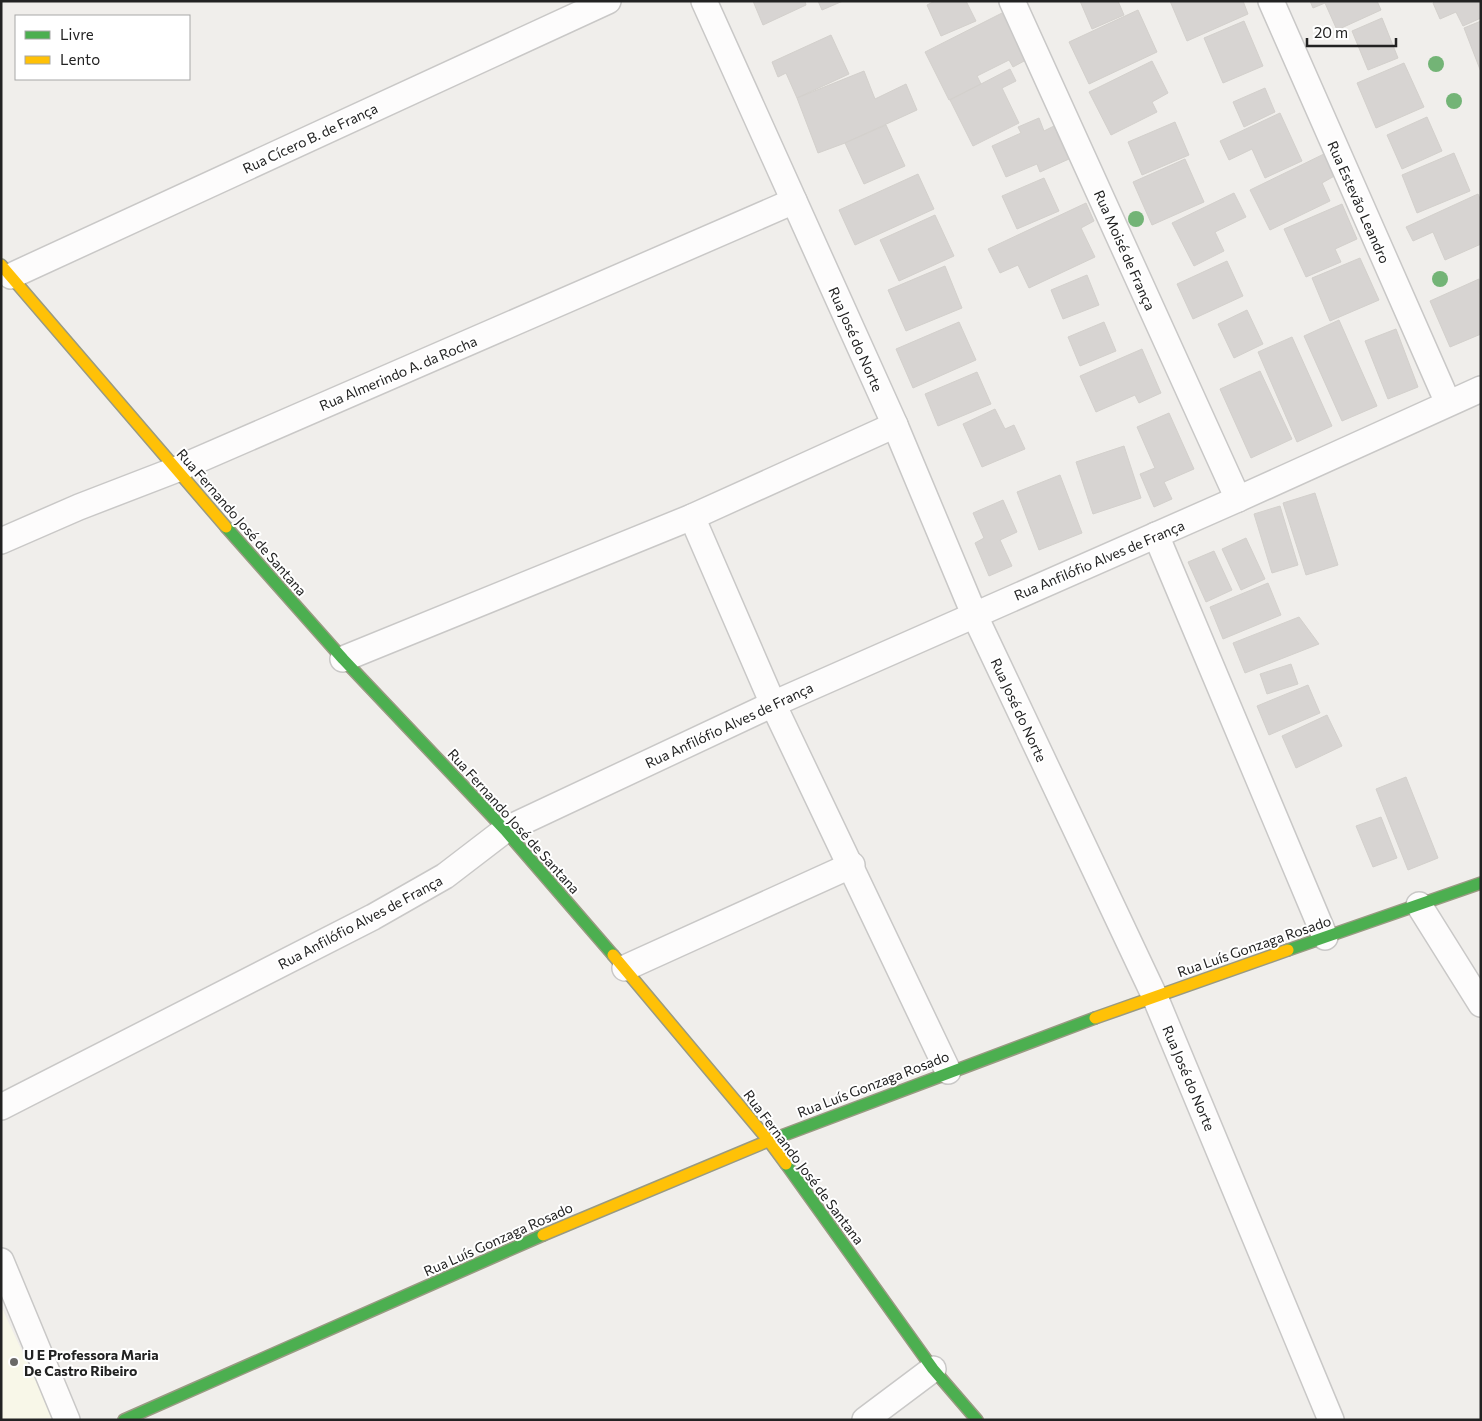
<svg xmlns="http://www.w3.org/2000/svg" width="1482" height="1421" viewBox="0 0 1482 1421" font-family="Commissioner,sans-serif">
<rect width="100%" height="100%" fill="#f0eeeb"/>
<!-- education -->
<polygon fill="#f8f7e8" points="1,1306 53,1418 1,1420"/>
<!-- building -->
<g fill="#d7d4d2" stroke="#d3d0cc">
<polygon points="753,1 805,1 806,5 763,25"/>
<polygon points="818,1 843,1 822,10"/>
<polygon points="935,1 966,1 976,21 941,36 927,5"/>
<polygon points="1080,1 1118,1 1124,15 1092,29"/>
<polygon points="1170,1 1243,1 1248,14 1187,41"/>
<polygon points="1310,1 1377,1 1381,10 1337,30 1325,3 1313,8"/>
<polygon points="1435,1 1481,1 1481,18 1463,26 1456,12 1440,19 1433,3"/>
<polygon points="1138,10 1157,52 1089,84 1069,42"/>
<polygon points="1002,13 1026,60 1013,67 1009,60 977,76 981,84 949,100 925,52"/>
<polygon points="1382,18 1398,58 1368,70 1352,31"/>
<polygon points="1244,21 1263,66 1223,83 1204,38"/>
<polygon points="1481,21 1481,72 1464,28"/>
<polygon points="831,35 849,74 797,98 786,73 778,77 772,62"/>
<polygon points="1152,61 1168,93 1152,102 1157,112 1111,135 1089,92"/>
<polygon points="1404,63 1424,107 1376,128 1357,83"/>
<polygon points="1010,69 1016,81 1002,88 1019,123 973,146 950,100"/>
<polygon points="864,71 875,99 906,84 917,110 845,143 818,153 797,98"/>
<polygon points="1265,88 1275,112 1244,127 1233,102"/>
<polygon points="1280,113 1302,161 1265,178 1252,149 1229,160 1220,141"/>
<polygon points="1427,117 1442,151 1402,169 1387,135"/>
<polygon points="1039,118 1044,131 1054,126 1069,159 1040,172 1037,164 1006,177 992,146 1021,133 1018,127"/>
<polygon points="1175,122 1189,155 1142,175 1128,142"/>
<polygon points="886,125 905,166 864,184 845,143"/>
<polygon points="1328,152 1338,174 1322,183 1330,201 1270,230 1250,190"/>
<polygon points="1454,153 1470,191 1417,213 1402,175"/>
<polygon points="1185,159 1204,202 1152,225 1133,182"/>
<polygon points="918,174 934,209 855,245 839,210"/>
<polygon points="1044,178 1059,211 1017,229 1002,196"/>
<polygon points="1234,193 1246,217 1215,232 1224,251 1194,266 1172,223"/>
<polygon points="1478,194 1481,201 1481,244 1445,260 1433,232 1413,241 1406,227"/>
<polygon points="1086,203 1094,221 1081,228 1095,257 1029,288 1018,265 1000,273 988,249"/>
<polygon points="1342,204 1357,239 1335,249 1341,262 1306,277 1284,229"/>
<polygon points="935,215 954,256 899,281 880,240"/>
<polygon points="1360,258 1379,300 1330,321 1312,278"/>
<polygon points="1227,261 1243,296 1193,319 1177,284"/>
<polygon points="945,266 962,308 906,331 888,290"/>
<polygon points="1087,275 1099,305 1063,319 1051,290"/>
<polygon points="1479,279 1481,334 1450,347 1430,301"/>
<polygon points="1247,310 1263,344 1234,358 1218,324"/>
<polygon points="1339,320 1377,406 1342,421 1304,336"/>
<polygon points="959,322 976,360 913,388 896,349"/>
<polygon points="1104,322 1116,351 1080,366 1068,337"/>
<polygon points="1396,329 1418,387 1388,399 1365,341"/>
<polygon points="1292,337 1332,426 1297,442 1258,352"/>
<polygon points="1142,349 1161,393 1139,403 1135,395 1096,412 1080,376"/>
<polygon points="1260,371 1292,439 1251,458 1220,389"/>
<polygon points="977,372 991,404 938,426 925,394"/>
<polygon points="995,409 1005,429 1014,425 1025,449 982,467 963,424"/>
<polygon points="1169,413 1194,469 1164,482 1172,499 1154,507 1140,474 1155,468 1137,427"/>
<polygon points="1124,446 1141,498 1093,514 1076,462"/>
<polygon points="1060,475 1082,533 1039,550 1017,492"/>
<polygon points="1315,493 1338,565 1306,575 1283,503"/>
<polygon points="1003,500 1017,532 1000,540 1012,566 989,576 975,543 984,538 973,513"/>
<polygon points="1280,506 1298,565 1272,573 1254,514"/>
<polygon points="1246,538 1265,579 1241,590 1222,549"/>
<polygon points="1214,551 1232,590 1206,602 1188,562"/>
<polygon points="1268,583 1281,615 1223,639 1210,607"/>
<polygon points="1299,617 1319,644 1245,673 1233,643"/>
<polygon points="1291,664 1298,684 1267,694 1260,674"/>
<polygon points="1308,685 1320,713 1269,735 1257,706"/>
<polygon points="1327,715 1342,746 1296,768 1282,736"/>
<polygon points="1406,777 1438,858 1408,870 1376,789"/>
<polygon points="1381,817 1397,858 1373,867 1356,826"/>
</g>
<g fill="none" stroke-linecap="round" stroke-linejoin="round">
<!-- street casing -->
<g stroke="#c9c8c7" stroke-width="28">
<g id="street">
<polyline points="704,1 895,425 974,614 1155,997 1331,1420"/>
<polyline points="1012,1 1238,499"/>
<polyline points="1271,1 1448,403"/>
<polyline points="11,276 608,1"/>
<polyline points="692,517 773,704 948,1071"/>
<polyline points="1156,535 1325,937"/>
<polyline points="1,541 79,507 175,470 794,201"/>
<polyline points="343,659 692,517 895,425"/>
<polyline points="1419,905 1481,1004"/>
<polyline points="625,968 852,865"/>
<polyline points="1,1107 373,917 445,876 505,830 773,704 1238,499 1481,389"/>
<polyline points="1,1261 67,1420"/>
<polyline points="865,1420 933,1369"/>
</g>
</g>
<!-- fast casing -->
<g stroke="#999a82" stroke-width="14">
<g id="fast">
<polyline points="226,527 343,659 505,830 613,955"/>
<polyline points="1288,950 1481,883"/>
<polyline points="768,1141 1095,1018"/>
<polyline points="786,1164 933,1369 977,1420"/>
<polyline points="124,1420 543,1235"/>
</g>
</g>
<!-- slow casing -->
<g stroke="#999a82" stroke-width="14">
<g id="slow">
<polyline points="1,265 226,527"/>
<polyline points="613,955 769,1141 786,1164"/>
<polyline points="1095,1018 1288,950"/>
<polyline points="543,1235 768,1141"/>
</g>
</g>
<!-- street -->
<use href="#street" stroke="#fdfcfc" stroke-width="25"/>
<!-- fast -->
<use href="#fast" stroke="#4caf50" stroke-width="11"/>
<!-- slow -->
<use href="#slow" stroke="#ffc107" stroke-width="11"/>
</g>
<!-- trees -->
<g fill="#73b476">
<circle cx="1436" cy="64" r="8"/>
<circle cx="1454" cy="101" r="8"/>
<circle cx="1136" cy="219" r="8"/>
<circle cx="1440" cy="279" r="8"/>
</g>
<!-- markers -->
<circle fill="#6a6968" stroke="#fff" stroke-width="2" cx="14" cy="1362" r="5"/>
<g text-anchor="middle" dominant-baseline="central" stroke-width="4" stroke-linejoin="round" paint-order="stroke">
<!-- street labels -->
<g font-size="14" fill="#222" stroke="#fff">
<text transform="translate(310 138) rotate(-25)">Rua Cícero B. de França</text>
<text transform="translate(1359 202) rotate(66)">Rua Estevão Leandro</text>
<text transform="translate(1125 250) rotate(66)">Rua Moisé de França</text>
<text transform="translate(856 339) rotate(66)">Rua José do Norte</text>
<text transform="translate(398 373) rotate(-23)">Rua Almerindo A. da Rocha</text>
<text transform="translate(242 522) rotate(49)">Rua Fernando José de Santana</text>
<text transform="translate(1099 560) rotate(-23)">Rua Anfilófio Alves de França</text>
<text transform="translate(1019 710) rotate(65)">Rua José do Norte</text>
<text transform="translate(729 725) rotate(-25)">Rua Anfilófio Alves de França</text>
<text transform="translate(514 821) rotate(48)">Rua Fernando José de Santana</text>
<text transform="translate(360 922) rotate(-28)">Rua Anfilófio Alves de França</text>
<text transform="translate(1254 946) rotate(-19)">Rua Luís Gonzaga Rosado</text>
<text transform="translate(1189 1078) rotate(67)">Rua José do Norte</text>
<text transform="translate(873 1084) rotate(-21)">Rua Luís Gonzaga Rosado</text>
<text transform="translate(804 1167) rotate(53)">Rua Fernando José de Santana</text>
<text transform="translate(498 1239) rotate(-24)">Rua Luís Gonzaga Rosado</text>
</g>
<!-- poi labels -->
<g font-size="14" font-weight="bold" fill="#222" stroke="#fff" text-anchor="start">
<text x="24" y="1354">U E Professora Maria<tspan x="24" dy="16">De Castro Ribeiro</tspan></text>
</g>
</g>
<!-- border -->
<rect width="1482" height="1421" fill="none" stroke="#222222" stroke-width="5"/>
<!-- legend -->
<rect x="15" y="15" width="175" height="65" fill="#ffffff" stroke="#a7a7a7"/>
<rect x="25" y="31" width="25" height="8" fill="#4caf50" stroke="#a7a7a7"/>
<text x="60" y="40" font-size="15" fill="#222222">Livre</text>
<rect x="25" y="56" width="25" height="8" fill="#ffc107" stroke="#a7a7a7"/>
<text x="60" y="65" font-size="15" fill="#222222">Lento</text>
<!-- scale -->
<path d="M1307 38v8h89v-8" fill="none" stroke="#222222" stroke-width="2.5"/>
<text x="1314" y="38" font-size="15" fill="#222222" stroke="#ffffff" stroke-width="4" paint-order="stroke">20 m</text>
</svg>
